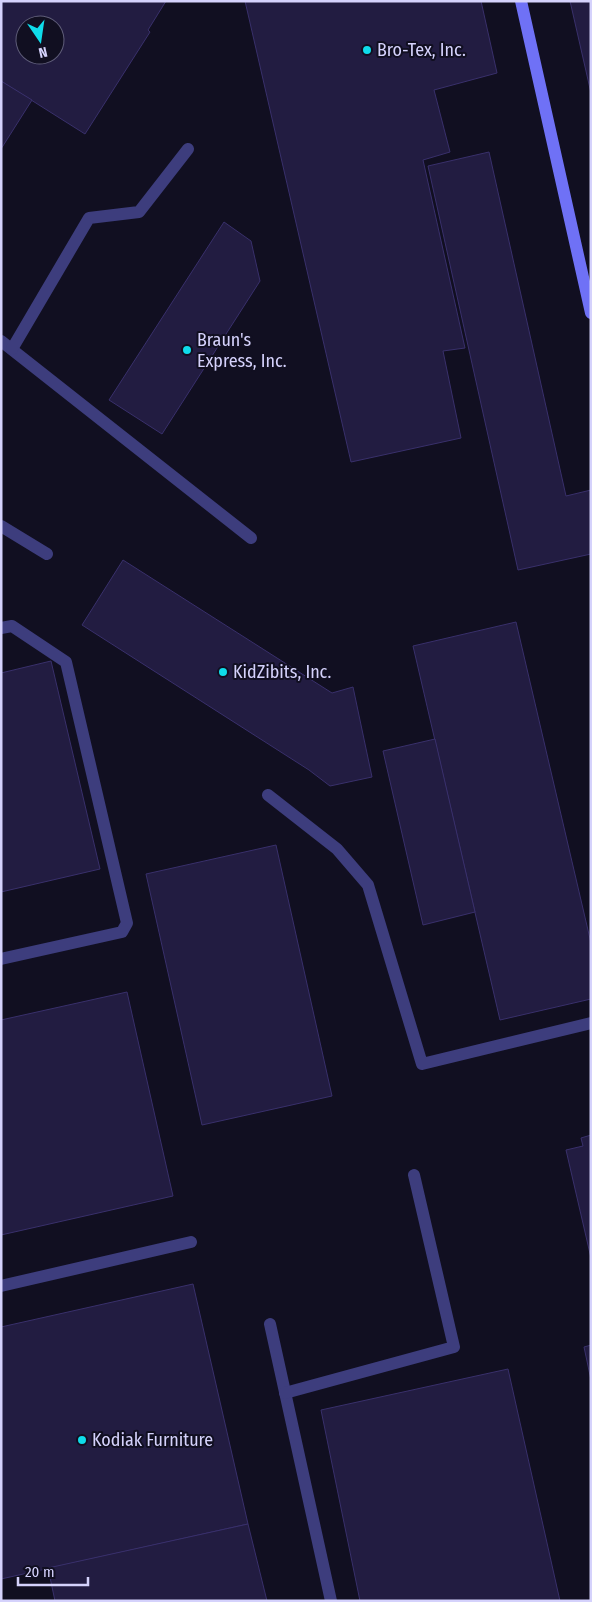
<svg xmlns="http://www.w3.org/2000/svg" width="592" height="1602" viewBox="0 0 592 1602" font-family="'Fira Sans Condensed',sans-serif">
<rect width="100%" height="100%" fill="#110f21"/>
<!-- building -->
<g fill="#221c41" stroke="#39306b" fill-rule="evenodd">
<path d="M1 1H166L148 30 150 32 85 134 1 81ZM25 25H55V55H25Z"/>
<polygon points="245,1 481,1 497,73 434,90 450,152 423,160 465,348 443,351 461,438 351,462"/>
<polygon points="570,1 591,1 591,93"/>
<polygon points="1,81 32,100 1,149"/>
<polygon points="489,152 566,496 591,490 591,554 518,570 428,166"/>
<polygon points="224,222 251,241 260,281 162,434 109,400"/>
<polygon points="123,560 332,693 353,687 372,777 330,786 309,770 82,625"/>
<polygon points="516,622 591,943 591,999 500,1020 413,646"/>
<polygon points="51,661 100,869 1,892 1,673"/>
<polygon points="435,739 475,912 423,925 383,751"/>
<polygon points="276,845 332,1096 202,1125 146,874"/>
<polygon points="127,992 173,1196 1,1235 1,1020"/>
<polygon points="591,1135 591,1258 566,1150 583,1146 581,1138"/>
<polygon points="193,1284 248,1524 1,1579 1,1327"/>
<polygon points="591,1345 591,1380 584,1347"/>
<polygon points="508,1369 560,1601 360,1601 321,1410"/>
<polygon points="248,1524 267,1601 55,1601 48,1568"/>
</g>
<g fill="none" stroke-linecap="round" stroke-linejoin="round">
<!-- lane -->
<g stroke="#3d3d7d" stroke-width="12">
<polyline points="1,341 251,538"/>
<polyline points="12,349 89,218 139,212 188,149"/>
<polyline points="1,526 47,554"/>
<polyline points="1,628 12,626 66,662 127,923 122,932 1,959"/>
<polyline points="268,795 337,849 368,885 422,1064 591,1023"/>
<polyline points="1,1286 191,1242"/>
<polyline points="270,1324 331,1601"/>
<polyline points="285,1393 454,1347 414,1175"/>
</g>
<!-- secondary -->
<polyline stroke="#6f71f6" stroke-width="12" points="521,1 591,313"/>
</g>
<!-- markers -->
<g fill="#0fdcea" stroke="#110f21" stroke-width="2">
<circle cx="367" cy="50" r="5"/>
<circle cx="187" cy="350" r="5"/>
<circle cx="223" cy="672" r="5"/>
<circle cx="82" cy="1440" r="5"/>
</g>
<g text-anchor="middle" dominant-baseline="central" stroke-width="4" stroke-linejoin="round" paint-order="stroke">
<!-- poi labels -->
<g font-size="18" fill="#d5d2fc" stroke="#110f21" text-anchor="start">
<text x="377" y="50">Bro-Tex, Inc.</text>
<text x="197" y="340">Braun's<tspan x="197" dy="21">Express, Inc.</tspan></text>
<text x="233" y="672">KidZibits, Inc.</text>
<text x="92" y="1440">Kodiak Furniture</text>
</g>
</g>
<!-- border -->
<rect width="592" height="1602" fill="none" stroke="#d5d2fc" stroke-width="5"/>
<!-- north arrow -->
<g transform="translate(40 40) rotate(167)"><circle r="24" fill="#110f21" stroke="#5f5d79"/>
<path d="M0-4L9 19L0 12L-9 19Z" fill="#0fdcea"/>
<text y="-8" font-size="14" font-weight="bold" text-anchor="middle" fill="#d5d2fc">N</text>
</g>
<!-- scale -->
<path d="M18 1577v8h70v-8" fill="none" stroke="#d5d2fc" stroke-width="2.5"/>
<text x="25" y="1577" font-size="15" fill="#d5d2fc" stroke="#110f21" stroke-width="4" paint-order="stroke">20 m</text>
</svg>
